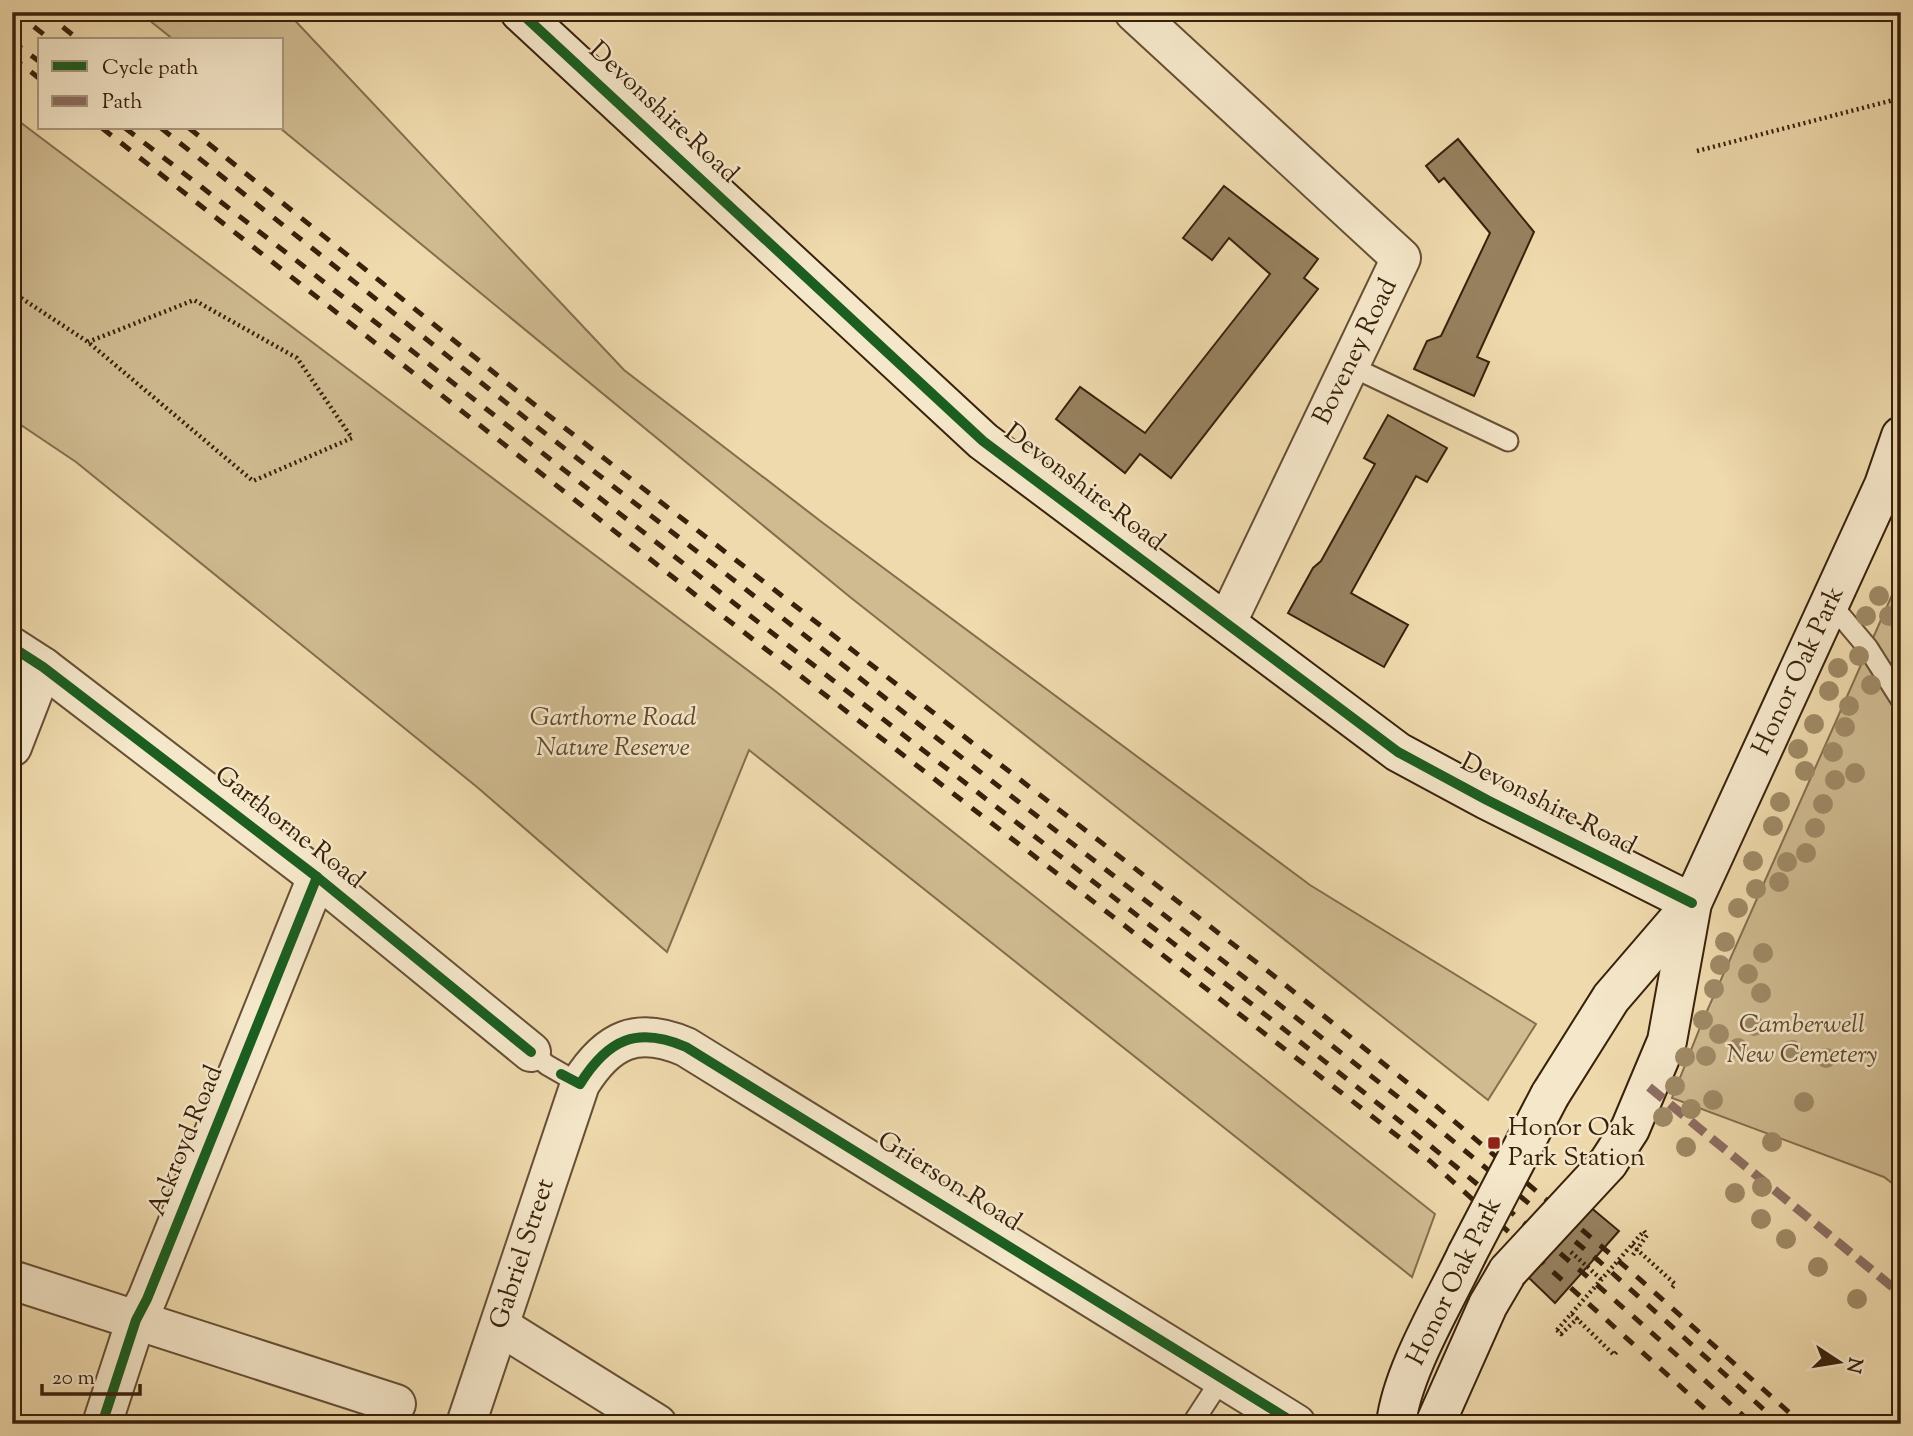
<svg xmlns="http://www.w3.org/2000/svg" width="1913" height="1436" viewBox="0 0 1913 1436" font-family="'Sorts Mill Goudy',serif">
<rect width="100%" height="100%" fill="#efdaad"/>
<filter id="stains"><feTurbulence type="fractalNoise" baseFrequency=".00286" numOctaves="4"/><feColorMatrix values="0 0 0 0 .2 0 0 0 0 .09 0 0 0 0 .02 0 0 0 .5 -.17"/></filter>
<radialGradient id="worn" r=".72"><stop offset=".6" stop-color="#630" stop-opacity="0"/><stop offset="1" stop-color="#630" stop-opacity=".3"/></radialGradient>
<!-- green -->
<g fill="#d0bb91" stroke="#846e4e" stroke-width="2">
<polygon points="139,12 287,12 624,370 823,523 1310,885 1536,1024 1488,1100 850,597 280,128 282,128 282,40 174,40"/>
<polygon points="12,116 774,690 1435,1214 1412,1277 749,750 667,952 477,787 76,462 12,419"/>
<polygon points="1901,575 1901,1190 1884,1177 1672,1098 1703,1020"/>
</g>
<!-- building -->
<g fill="#97815f" stroke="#38210b" stroke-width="2">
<polygon points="1458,139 1534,232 1477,357 1489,362 1474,396 1414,369 1427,341 1441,336 1490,233 1444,178 1439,182 1426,166"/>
<polygon points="1224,186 1318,259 1304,278 1318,289 1171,478 1140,454 1125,473 1056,419 1080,387 1145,433 1270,274 1229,238 1212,260 1183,238"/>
<polygon points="1388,415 1447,448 1427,482 1416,476 1351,593 1408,625 1384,667 1288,613 1313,568 1321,561 1375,464 1364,458"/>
<polygon points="1589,1206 1619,1231 1555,1303 1528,1277"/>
</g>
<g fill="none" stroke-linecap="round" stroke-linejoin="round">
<!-- lane casing -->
<g stroke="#664f34" stroke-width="23">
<g id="lane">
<polyline points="1350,366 1508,441"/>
<polyline points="1830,603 1868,648 1901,700"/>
<polyline points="531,1052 547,1065 580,1084"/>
<polyline points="1192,1424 1222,1378"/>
</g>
</g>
<!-- street casing -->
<g stroke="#664f34" stroke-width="42">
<g id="street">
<polyline points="1134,12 1401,258 1227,622"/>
<polyline points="12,647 43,667 317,877 531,1052"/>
<polyline points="12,747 43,667"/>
<polyline points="12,1280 396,1404"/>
<polyline points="500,1326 657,1424"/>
<polyline points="102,1424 136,1320 147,1299 317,877"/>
<path d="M466 1424 580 1084C608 1039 637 1026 686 1047L1296 1424"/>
</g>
</g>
<!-- secondary casing -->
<g stroke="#38210b" stroke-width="42">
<g id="secondary">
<polyline points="520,12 983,441 1398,752 1487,800 1692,903"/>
<polyline points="1550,1095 1611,998 1691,905"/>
<polyline points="1608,1163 1630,1129 1667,1041 1692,903 1884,485 1901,436"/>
<path d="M1396 1424C1402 1371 1444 1303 1467 1254"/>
<polyline points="1435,1424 1488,1305 1508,1271"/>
</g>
</g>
<!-- path -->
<g stroke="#38210b" stroke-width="4.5" stroke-dasharray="2 3.5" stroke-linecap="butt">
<polyline points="1697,151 1901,98"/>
<polyline points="12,292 88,342 253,481 352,438 297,358 194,300 88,342"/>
<polyline points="1632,1245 1675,1284 1671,1289"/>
<polyline points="1571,1252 1602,1280"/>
<polyline points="1633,1255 1647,1235 1644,1231"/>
<polyline points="1572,1314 1614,1355 1618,1350"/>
<polyline points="1557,1330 1561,1334 1580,1316"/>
</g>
<!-- lane -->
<use href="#lane" stroke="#f5e7ca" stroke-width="19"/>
<!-- street -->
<use href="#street" stroke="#f5e7ca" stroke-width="38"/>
<!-- secondary -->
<use href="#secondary" stroke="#f5e7ca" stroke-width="38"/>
<!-- rail -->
<g stroke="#38210b" stroke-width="5" stroke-dasharray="12 12" stroke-linecap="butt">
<polyline points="15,12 51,40"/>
<polyline points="44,12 79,40"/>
<polyline points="12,41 40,62"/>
<polyline points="12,57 40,79"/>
<polyline points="102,128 702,600 1430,1161 1722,1424"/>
<path d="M125 128C401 340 674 558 950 771 1222 982 1500 1188 1752 1424"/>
<polyline points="161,128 528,420 1425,1118 1599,1261 1780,1424"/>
<polyline points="189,128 517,391 1269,972 1434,1104 1635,1275 1802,1424"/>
</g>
<!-- secondary-bridge casing -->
<g stroke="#38210b" stroke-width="42" stroke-linecap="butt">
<g id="secondary-bridge">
<polyline points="1467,1254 1550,1095"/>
<polyline points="1508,1271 1608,1163"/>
</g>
</g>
<!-- path-bridge -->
<polyline stroke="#38210b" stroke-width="4.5" stroke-dasharray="2 3.5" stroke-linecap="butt" points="1557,1330 1644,1231"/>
<!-- secondary-bridge -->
<use href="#secondary-bridge" stroke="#f5e7ca" stroke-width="38"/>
<!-- quiet -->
<polyline stroke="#8d6e63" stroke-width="9" stroke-dasharray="18 9" stroke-linecap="butt" points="1649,1087 1901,1294"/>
<!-- cycleway casing -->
<g stroke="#f5e7ca" stroke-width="15">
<g id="cycleway">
<polyline points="520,12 983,441 1398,752 1487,800 1692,903"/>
<polyline points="12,647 43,667 317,877 531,1052"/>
<path d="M561 1074 580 1084C608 1039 637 1026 686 1047L1296 1424"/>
<polyline points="102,1424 136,1320 147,1299 317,877"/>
</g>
</g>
<!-- cycleway -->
<use href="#cycleway" stroke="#1b5e20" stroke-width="10"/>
</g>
<!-- trees -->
<g fill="#9f8a66">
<circle cx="1879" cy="596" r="10"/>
<circle cx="1866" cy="616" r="10"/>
<circle cx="1889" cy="616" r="10"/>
<circle cx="1859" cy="656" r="10"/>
<circle cx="1838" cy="668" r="10"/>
<circle cx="1871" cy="685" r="10"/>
<circle cx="1829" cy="691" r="10"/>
<circle cx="1849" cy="706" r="10"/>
<circle cx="1814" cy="724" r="10"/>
<circle cx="1845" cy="727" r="10"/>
<circle cx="1798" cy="749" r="10"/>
<circle cx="1833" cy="752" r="10"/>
<circle cx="1805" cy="771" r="10"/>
<circle cx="1855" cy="773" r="10"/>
<circle cx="1835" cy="780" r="10"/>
<circle cx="1780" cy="802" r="10"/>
<circle cx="1823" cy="804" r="10"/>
<circle cx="1773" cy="826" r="10"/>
<circle cx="1815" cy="828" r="10"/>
<circle cx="1806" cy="853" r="10"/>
<circle cx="1753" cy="861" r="10"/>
<circle cx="1787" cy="862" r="10"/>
<circle cx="1779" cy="882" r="10"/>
<circle cx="1756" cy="889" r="10"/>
<circle cx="1738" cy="908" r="10"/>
<circle cx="1725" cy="942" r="10"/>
<circle cx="1763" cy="953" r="10"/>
<circle cx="1720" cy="965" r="10"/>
<circle cx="1748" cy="974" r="10"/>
<circle cx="1714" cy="989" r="10"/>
<circle cx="1761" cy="993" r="10"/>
<circle cx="1703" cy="1020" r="10"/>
<circle cx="1754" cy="1026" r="10"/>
<circle cx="1719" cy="1034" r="10"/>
<circle cx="1738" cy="1048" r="10"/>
<circle cx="1792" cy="1050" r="10"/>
<circle cx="1706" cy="1056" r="10"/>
<circle cx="1685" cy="1057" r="10"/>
<circle cx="1826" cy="1058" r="10"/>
<circle cx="1675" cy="1086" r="10"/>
<circle cx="1713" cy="1100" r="10"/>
<circle cx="1804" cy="1102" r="10"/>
<circle cx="1691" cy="1109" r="10"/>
<circle cx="1663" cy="1117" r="10"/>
<circle cx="1772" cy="1142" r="10"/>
<circle cx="1686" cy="1147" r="10"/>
<circle cx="1762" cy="1187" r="10"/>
<circle cx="1735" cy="1193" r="10"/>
<circle cx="1761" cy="1219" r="10"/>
<circle cx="1786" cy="1239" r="10"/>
<circle cx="1818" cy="1267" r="10"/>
<circle cx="1857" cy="1299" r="10"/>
</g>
<!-- markers -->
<rect fill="#8f2418" stroke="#f5e7ca" stroke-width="2.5" x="1487" y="1136" width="14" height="14" rx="3.5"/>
<g text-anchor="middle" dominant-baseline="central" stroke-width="5" stroke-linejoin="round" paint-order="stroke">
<!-- street labels -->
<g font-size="26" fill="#38210b" stroke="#f5e7ca">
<text transform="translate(663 113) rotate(43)">Devonshire Road</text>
<text transform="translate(1356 352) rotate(-64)">Boveney Road</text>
<text transform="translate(1084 488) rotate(37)">Devonshire Road</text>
<text transform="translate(1799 671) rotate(-65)">Honor Oak Park</text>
<text transform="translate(1548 805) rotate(27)">Devonshire Road</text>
<text transform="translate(289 828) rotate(38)">Garthorne Road</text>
<text transform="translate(186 1141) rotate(-68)">Ackroyd Road</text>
<text transform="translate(949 1182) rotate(32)">Grierson Road</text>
<text transform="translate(523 1254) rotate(-72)">Gabriel Street</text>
<text transform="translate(1455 1282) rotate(-64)">Honor Oak Park</text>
</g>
<!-- park labels -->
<g font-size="26" font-style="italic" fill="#5e482c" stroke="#f5e7ca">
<text x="613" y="718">Garthorne Road<tspan x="613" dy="30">Nature Reserve</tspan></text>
<text x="1802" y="1025">Camberwell<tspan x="1802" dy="30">New Cemetery</tspan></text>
</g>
<!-- poi labels -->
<g font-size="26" fill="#38210b" stroke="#f5e7ca" text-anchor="start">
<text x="1508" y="1128">Honor Oak<tspan x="1508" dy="30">Park Station</tspan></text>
</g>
</g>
<!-- margin -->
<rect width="1913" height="1436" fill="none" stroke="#efdaad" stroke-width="42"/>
<rect x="14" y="14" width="1885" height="1408" fill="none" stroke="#38210b" stroke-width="3.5"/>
<rect x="21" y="21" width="1871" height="1394" fill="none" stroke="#38210b" stroke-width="2"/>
<!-- legend -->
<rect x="38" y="38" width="245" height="91" fill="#f5e7ca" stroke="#a9987e" stroke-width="2"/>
<rect x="52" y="61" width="35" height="10" fill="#1b5e20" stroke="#a9987e" stroke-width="2"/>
<text x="102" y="74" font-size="21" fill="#38210b">Cycle path</text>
<rect x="52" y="96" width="35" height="10" fill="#8d6e63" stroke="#a9987e" stroke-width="2"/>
<text x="102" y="108" font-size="21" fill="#38210b">Path</text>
<!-- north arrow -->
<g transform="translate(1839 1362) rotate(102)" stroke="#f5e7ca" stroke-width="5" paint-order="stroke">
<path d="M0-5L12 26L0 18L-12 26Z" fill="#38210b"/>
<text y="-10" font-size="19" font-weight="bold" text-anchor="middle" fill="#38210b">N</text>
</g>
<!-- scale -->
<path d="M42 1384v10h98v-10" fill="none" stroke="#38210b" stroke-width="3.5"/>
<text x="52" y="1384" font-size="21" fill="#38210b" stroke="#f5e7ca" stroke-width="5" paint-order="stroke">20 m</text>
<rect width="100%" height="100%" filter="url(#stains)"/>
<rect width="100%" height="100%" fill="url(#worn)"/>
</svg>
